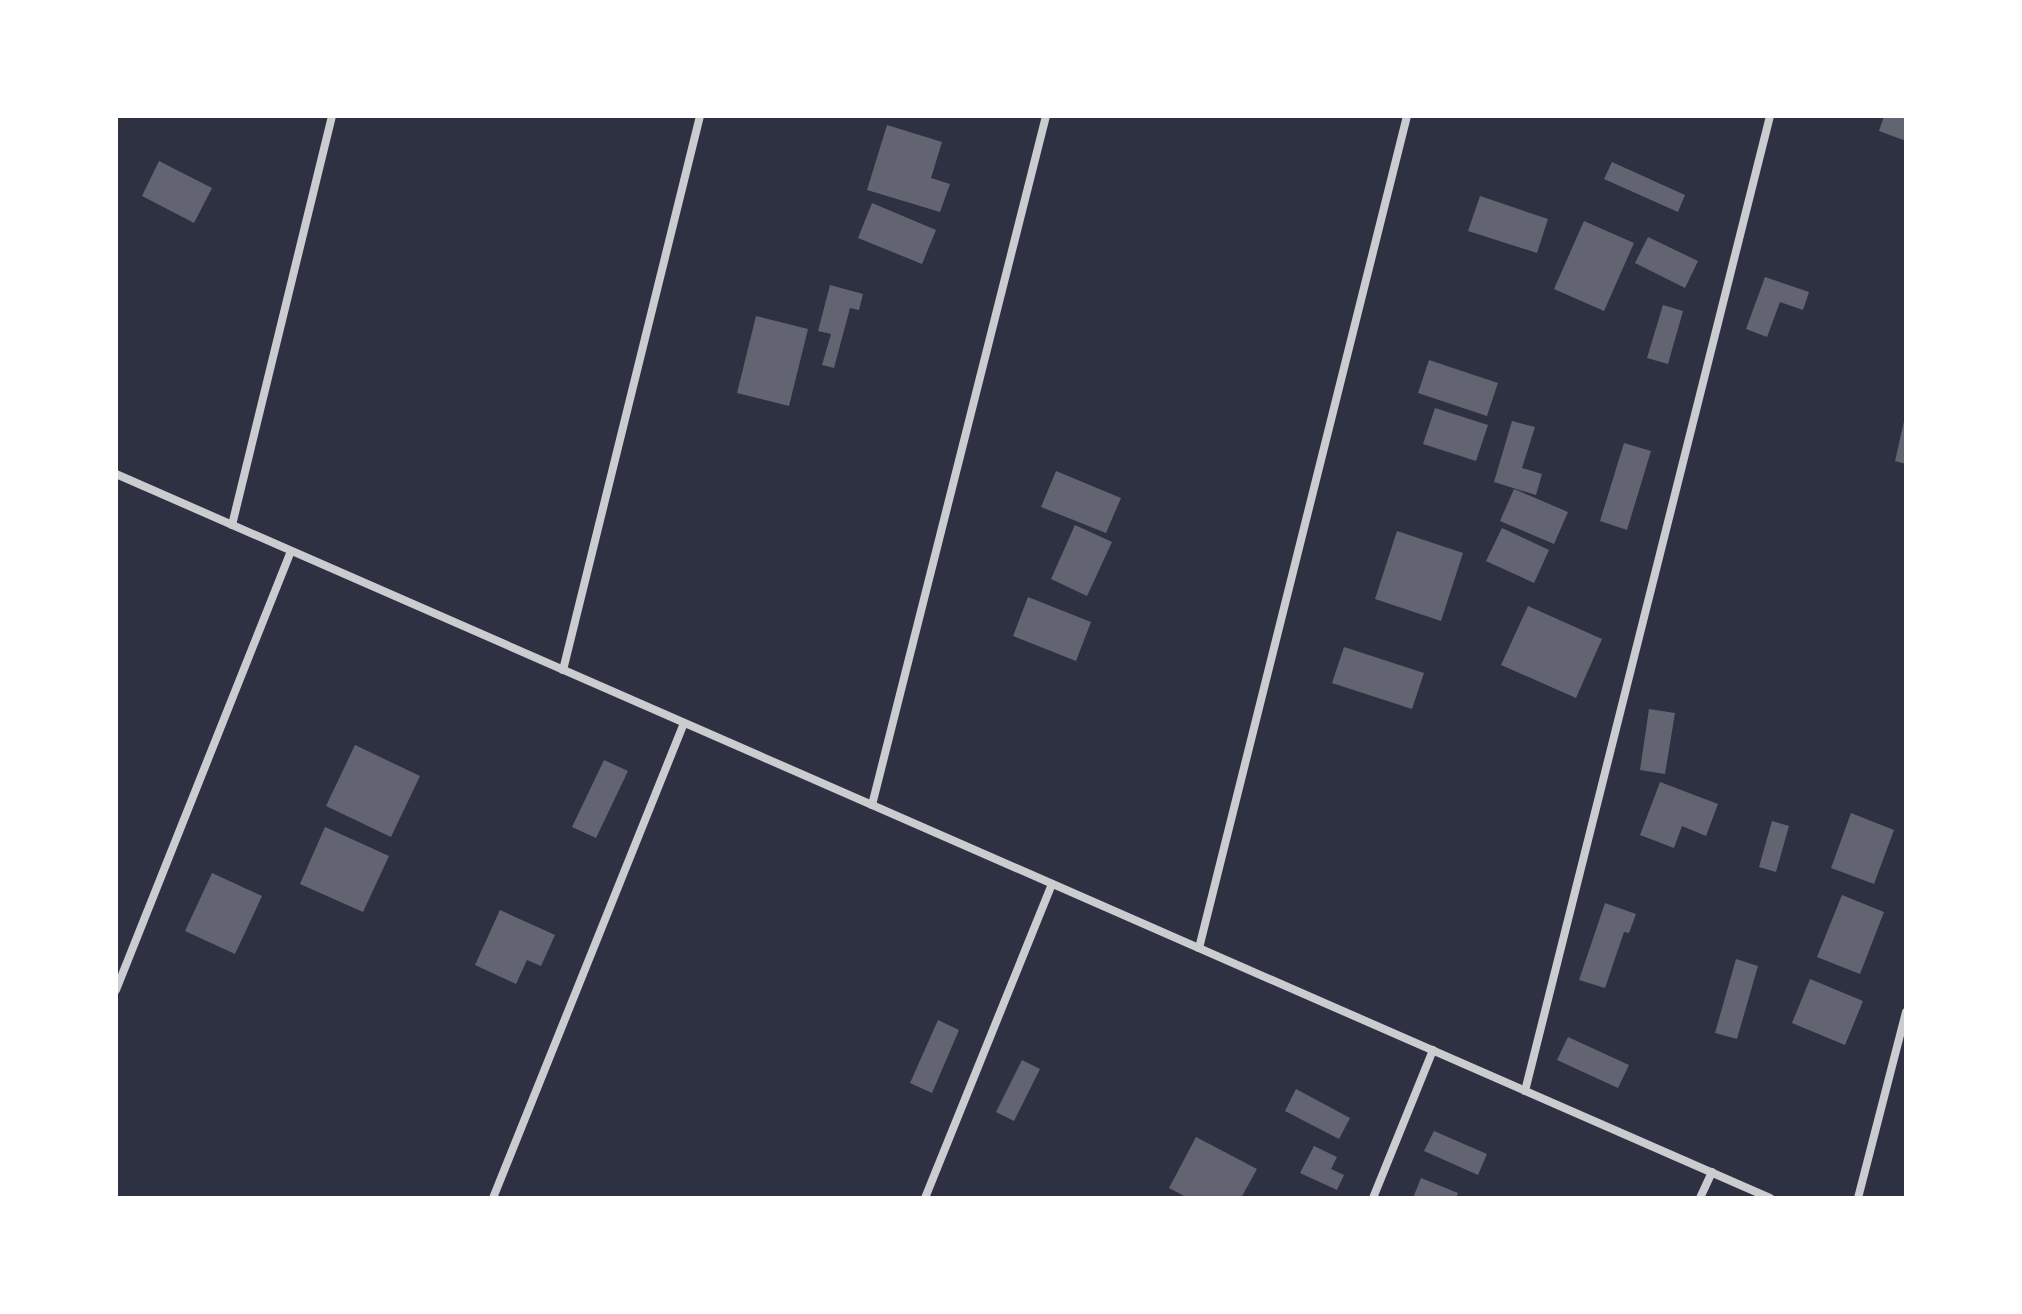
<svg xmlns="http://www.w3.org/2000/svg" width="2022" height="1314" viewBox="0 0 2022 1314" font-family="'Open Sans',sans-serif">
<rect width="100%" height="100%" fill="#2d3142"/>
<!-- building -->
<g fill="#626471">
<polygon points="1884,116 1906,116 1906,141 1879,131"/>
<polygon points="887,125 942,142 931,178 950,184 940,212 867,190"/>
<polygon points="159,161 212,188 194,223 142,196"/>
<polygon points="1612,162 1685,195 1678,212 1604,179"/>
<polygon points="1480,196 1548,219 1537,253 1468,231"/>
<polygon points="872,203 936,230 922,264 858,238"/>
<polygon points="1584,221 1634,243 1604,311 1554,289"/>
<polygon points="1648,237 1698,261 1685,288 1635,263"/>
<polygon points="1765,277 1809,292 1803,310 1780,302 1767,337 1746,329"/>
<polygon points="830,285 863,294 859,310 850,308 834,368 822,365 831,334 818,331"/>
<polygon points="1663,305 1683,311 1668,364 1647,358"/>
<polygon points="756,316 808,329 789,406 737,393"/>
<polygon points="1429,360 1498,383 1487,416 1418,393"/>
<polygon points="1435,408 1488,425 1476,461 1423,444"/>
<polygon points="1905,417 1906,418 1906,464 1895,461"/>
<polygon points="1512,421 1535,427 1522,468 1542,474 1536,495 1494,482"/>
<polygon points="1624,443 1651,451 1627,530 1600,521"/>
<polygon points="1056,471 1121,498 1106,533 1041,507"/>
<polygon points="1514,489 1568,512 1554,544 1500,521"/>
<polygon points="1075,525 1112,542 1087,596 1051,579"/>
<polygon points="1502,528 1549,550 1534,583 1486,561"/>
<polygon points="1397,531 1463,553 1441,621 1375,599"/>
<polygon points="1028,597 1091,622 1076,661 1013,636"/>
<polygon points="1528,606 1602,639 1576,698 1501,665"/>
<polygon points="1344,647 1424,673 1412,709 1332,683"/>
<polygon points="1649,709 1675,713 1665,774 1640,770"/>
<polygon points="355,745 420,776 391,837 326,806"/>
<polygon points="604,760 628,771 596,838 572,827"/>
<polygon points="1660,782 1718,804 1706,836 1682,826 1674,848 1640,835"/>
<polygon points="1851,813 1894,830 1874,884 1831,868"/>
<polygon points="1772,821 1789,826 1776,872 1759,867"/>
<polygon points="325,827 389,856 363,912 300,884"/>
<polygon points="212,873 262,896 235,954 185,931"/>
<polygon points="1842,895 1884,912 1860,974 1817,957"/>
<polygon points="1605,903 1636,914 1629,933 1624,932 1605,988 1579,980"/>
<polygon points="500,910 555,935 541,966 527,960 516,984 475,965"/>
<polygon points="1736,959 1758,966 1737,1039 1715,1033"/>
<polygon points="1810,979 1863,1001 1845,1045 1792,1023"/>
<polygon points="938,1020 959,1030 932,1093 910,1083"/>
<polygon points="1568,1037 1629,1065 1618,1088 1557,1060"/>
<polygon points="1022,1060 1040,1069 1014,1121 996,1112"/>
<polygon points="1296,1089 1350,1118 1339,1139 1285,1111"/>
<polygon points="1434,1131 1487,1154 1478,1175 1424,1151"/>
<polygon points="1196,1137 1257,1169 1241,1198 1188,1198 1169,1188"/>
<polygon points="1314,1146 1337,1157 1331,1169 1344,1175 1337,1190 1300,1173"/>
<polygon points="1421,1178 1458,1193 1456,1198 1413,1198"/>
</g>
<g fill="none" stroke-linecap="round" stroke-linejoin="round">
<!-- minor -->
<g stroke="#caccd0" stroke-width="8">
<polyline points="116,474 1770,1198"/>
<polyline points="232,525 332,116"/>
<polyline points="563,670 700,116"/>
<polyline points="872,805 1046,116"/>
<polyline points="1199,948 1407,116"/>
<polyline points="116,990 291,551"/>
<polyline points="1525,1091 1770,116"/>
<polyline points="493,1198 684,723"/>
<polyline points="925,1198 1052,884"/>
<polyline points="1373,1198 1433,1050"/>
<polyline points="1700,1198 1712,1172"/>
<polyline points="1858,1198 1906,1012"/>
</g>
</g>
<!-- border -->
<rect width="2022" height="1314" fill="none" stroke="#ffffff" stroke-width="236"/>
</svg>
